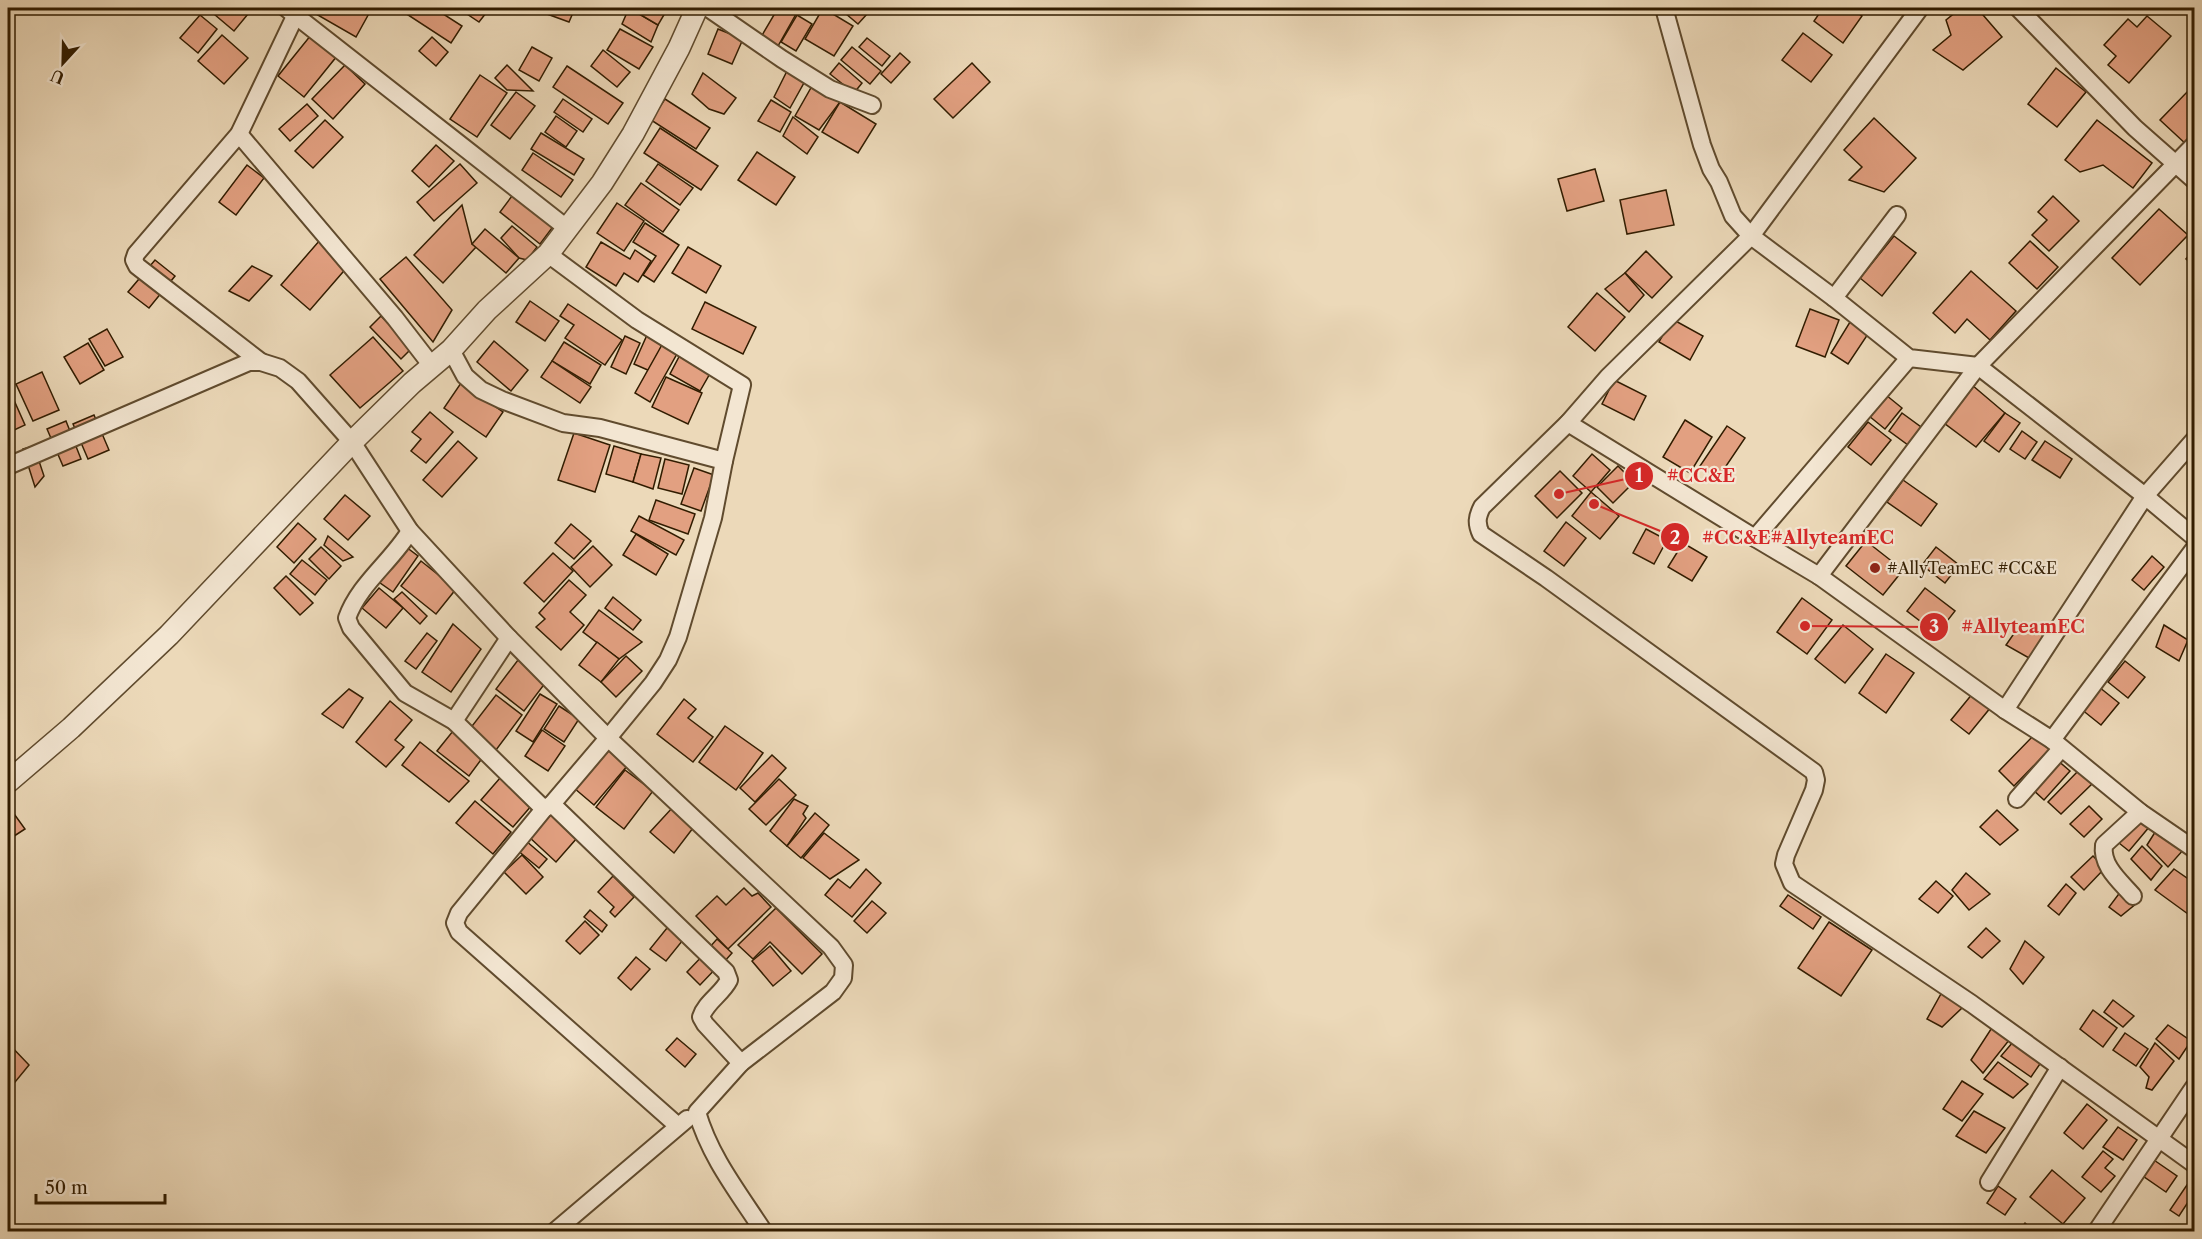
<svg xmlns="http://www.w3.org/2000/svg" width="2202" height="1239" viewBox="0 0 2202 1239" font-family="'Libre Caslon Text',serif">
<rect width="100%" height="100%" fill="#ecd9b9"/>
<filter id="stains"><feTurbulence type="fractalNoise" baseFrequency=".00333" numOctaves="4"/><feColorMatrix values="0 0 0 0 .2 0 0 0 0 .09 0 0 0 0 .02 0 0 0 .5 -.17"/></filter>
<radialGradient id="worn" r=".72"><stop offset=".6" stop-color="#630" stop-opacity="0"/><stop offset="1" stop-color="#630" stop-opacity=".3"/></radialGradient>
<!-- building -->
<g fill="#e2a081" stroke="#311c00" stroke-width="1.5">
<polygon points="209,8 253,8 234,31 208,9"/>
<polygon points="320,8 372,8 356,37 316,14"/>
<polygon points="404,8 434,8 462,26 451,43 402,11"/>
<polygon points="458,8 490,8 479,22"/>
<polygon points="550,8 575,8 569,22 547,14"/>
<polygon points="629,8 658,25 651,42 622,24"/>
<polygon points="629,8 668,8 658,25"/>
<polygon points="778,8 785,8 796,14 778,46 761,37"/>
<polygon points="823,8 853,26 834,56 805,39"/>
<polygon points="839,8 859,8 867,14 858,24"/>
<polygon points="1823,8 1850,8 1862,16 1843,43 1814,21"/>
<polygon points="1961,8 1977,8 2002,37 1963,70 1933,50 1951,35 1946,20"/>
<polygon points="200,15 217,29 198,53 180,38"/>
<polygon points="797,15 812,24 796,51 781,42"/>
<polygon points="2147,16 2171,36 2129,83 2108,65 2116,56 2104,45 2128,19 2137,27"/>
<polygon points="620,29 653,47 639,69 607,50"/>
<polygon points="718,29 743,39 732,64 708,54"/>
<polygon points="1803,33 1832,55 1811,82 1782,60"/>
<polygon points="222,35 248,58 224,84 198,61"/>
<polygon points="311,35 337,56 304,97 278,76"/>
<polygon points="432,37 448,52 436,66 419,51"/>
<polygon points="867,38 890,56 882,66 859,47"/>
<polygon points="532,47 552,58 539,81 519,70"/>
<polygon points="852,47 881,71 870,84 841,60"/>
<polygon points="603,50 630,72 617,87 591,66"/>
<polygon points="900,53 910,62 891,83 881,74"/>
<polygon points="839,63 862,83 854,93 830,74"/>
<polygon points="972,63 990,82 953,118 934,99"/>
<polygon points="345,65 365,84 333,119 312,99"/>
<polygon points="507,65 533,91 507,90 495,78"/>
<polygon points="567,66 623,103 608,124 553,87"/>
<polygon points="2056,68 2086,92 2057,127 2028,104"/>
<polygon points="787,71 805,81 790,108 774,97"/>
<polygon points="703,73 736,98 724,114 709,109 692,94"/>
<polygon points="480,75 507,93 477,137 450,119"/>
<polygon points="812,86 840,102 819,130 795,116"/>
<polygon points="2189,90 2194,95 2194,139 2188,146 2160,120"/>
<polygon points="516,92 535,106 510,139 491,125"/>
<polygon points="563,99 592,119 583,132 554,112"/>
<polygon points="665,99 710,128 696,149 651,120"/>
<polygon points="771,100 791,112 780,132 758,121"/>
<polygon points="840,102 876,124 858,153 822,132"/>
<polygon points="307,104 318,116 290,141 279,129"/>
<polygon points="556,116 577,131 566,147 545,132"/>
<polygon points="793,117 818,137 807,154 783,136"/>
<polygon points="1874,118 1916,158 1884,192 1849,180 1862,167 1844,150"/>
<polygon points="325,120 343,137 313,168 295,151"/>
<polygon points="2097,120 2152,163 2133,188 2103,165 2080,172 2065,160"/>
<polygon points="660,128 718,166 701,190 644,153"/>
<polygon points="541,133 584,159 574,175 531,149"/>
<polygon points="436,145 454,161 429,187 412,171"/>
<polygon points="757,152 795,177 776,205 738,180"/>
<polygon points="533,153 573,180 561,197 522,170"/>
<polygon points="460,164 477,183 434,221 417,202"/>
<polygon points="658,164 693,188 680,205 646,181"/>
<polygon points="247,165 264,178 236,215 219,202"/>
<polygon points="1595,169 1604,201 1567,211 1558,179"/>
<polygon points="641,183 679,210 663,232 625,205"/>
<polygon points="1666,190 1674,225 1627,234 1620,200"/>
<polygon points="515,192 555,224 540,244 500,212"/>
<polygon points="2053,196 2079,221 2049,251 2032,235 2047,220 2038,212"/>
<polygon points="617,203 644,221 624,251 597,233"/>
<polygon points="462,205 472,244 476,247 443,283 414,255"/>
<polygon points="2159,209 2188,235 2140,285 2112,258"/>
<polygon points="645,223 679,245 654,282 643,275 656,256 633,242"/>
<polygon points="512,226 537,247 527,260 519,258 501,238"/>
<polygon points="485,229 519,258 506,273 472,244"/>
<polygon points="1894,236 1916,253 1882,296 1860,278"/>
<polygon points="320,240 349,265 310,310 281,285"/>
<polygon points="2030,241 2058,267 2037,289 2009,263"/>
<polygon points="601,242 630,259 635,250 651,261 638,282 624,273 616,286 586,267"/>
<polygon points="688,247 721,266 706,293 672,273"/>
<polygon points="2194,249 2194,266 2186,259"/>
<polygon points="1646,251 1672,277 1652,298 1625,273"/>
<polygon points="406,257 452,310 433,342 380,279"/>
<polygon points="155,260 175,276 149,308 128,292"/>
<polygon points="252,266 272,276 249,301 229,291"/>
<polygon points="1971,271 2016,311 1990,340 1967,319 1955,333 1933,313"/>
<polygon points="1625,273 1644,295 1629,312 1605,289"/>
<polygon points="1597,293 1625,317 1595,351 1568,327"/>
<polygon points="530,301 559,321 545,341 516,322"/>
<polygon points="705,302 756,327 743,354 692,329"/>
<polygon points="568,304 622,340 605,365 565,338 574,325 560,316"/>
<polygon points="1810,309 1839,320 1825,357 1796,346"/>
<polygon points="381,316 412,348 401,359 370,327"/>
<polygon points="1672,319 1703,336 1690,360 1659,342"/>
<polygon points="1850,322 1868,334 1848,364 1831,353"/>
<polygon points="107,329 123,357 105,366 89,339"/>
<polygon points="647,335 663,343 650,371 634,364"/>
<polygon points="625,336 640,343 626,374 611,367"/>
<polygon points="373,337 403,371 360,408 330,375"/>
<polygon points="494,341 528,370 511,391 477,362"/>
<polygon points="564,342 601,365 590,384 552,361"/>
<polygon points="88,343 104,370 80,384 64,357"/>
<polygon points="663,343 678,352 650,402 635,393"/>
<polygon points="681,353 712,370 700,391 670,374"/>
<polygon points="552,361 591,387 580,403 541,377"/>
<polygon points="42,372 59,410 33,421 16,384"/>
<polygon points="666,377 702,393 688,424 652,407"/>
<polygon points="1614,380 1646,396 1634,420 1602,404"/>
<polygon points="461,383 503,412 486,437 444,408"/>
<polygon points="1972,385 2005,413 1976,447 1944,423"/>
<polygon points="8,389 9,389 25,425 10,432 8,427"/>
<polygon points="1886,395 1902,408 1885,429 1869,416"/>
<polygon points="430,412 453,432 426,463 411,451 421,439 412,432"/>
<polygon points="1902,413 1921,427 1908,445 1889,431"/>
<polygon points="2005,413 2020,423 1999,452 1984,441"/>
<polygon points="94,415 109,450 88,459 73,424"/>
<polygon points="1685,420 1712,437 1690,473 1663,457"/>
<polygon points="66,421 81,459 63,466 47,429"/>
<polygon points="1868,422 1891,440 1871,465 1848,447"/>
<polygon points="1727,426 1745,438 1718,478 1700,466"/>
<polygon points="2022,431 2037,442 2025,459 2010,449"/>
<polygon points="574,433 610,445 595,492 558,480"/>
<polygon points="458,441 477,458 442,497 423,480"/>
<polygon points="2045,441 2072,459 2060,478 2032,460"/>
<polygon points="34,446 44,476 35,487 23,449"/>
<polygon points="614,446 641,454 633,482 606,474"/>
<polygon points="641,454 661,458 653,489 633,482"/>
<polygon points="1592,454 1610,470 1591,492 1573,476"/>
<polygon points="665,459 689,465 682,494 658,488"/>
<polygon points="1618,466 1634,482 1613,503 1597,487"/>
<polygon points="694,468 714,475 701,511 681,504"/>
<polygon points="1560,471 1582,493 1557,518 1535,496"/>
<polygon points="1903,480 1937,504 1921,526 1887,502"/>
<polygon points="1591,492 1619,516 1600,539 1572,516"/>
<polygon points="345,495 370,516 348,540 324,519"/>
<polygon points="656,500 695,514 688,534 649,520"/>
<polygon points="639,516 684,540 676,555 631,531"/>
<polygon points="1566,522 1586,538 1564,566 1544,551"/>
<polygon points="298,523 316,539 294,563 277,547"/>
<polygon points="571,524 591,541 574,559 555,543"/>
<polygon points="1646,529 1667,540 1654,564 1633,553"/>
<polygon points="636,534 668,554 656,575 623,555"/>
<polygon points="328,536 353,557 343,561 324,545"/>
<polygon points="1866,541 1903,570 1883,595 1846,566"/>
<polygon points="1683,543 1707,557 1692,581 1668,567"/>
<polygon points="402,544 418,556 393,592 376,580"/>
<polygon points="593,546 612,565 590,587 571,567"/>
<polygon points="321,547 341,566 329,579 309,559"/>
<polygon points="1936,547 1959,565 1945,583 1922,565"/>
<polygon points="553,553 573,571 544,602 524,583"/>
<polygon points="2152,556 2164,567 2144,590 2132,580"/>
<polygon points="302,560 327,580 315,595 290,574"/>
<polygon points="421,561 456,589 436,614 401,586"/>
<polygon points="286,576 313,603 300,615 274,588"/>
<polygon points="569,580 586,595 570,612 584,625 561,650 536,627 545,619 539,613"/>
<polygon points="379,588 403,608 386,628 362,608"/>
<polygon points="1925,588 1955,611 1937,634 1907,611"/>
<polygon points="402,592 427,616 420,624 394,599"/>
<polygon points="613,597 641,620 633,630 605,608"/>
<polygon points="1802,598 1832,620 1807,654 1777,632"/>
<polygon points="599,610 642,642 619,659 583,632"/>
<polygon points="2022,622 2044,636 2029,658 2006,645"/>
<polygon points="453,624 481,649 451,692 422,672"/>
<polygon points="1843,625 1873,649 1845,683 1815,659"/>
<polygon points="2164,625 2188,640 2179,661 2156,647"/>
<polygon points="427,633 437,641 416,669 405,661"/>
<polygon points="597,642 619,659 601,682 579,665"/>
<polygon points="1886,654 1914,673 1886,713 1859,693"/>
<polygon points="626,656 642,671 616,697 601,682"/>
<polygon points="518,660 546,682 524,711 496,689"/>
<polygon points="2125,661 2145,677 2128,698 2108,682"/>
<polygon points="2099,687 2119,703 2101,725 2081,709"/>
<polygon points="349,689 363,698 343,728 322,714"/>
<polygon points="1973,693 1991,707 1969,734 1951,720"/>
<polygon points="540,694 557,704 533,742 516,731"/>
<polygon points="496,695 522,715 496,750 469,730"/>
<polygon points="684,699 696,709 688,718 713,737 693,762 657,734"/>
<polygon points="390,701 412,720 395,740 404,747 386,767 356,742"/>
<polygon points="559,706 579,719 564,742 544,729"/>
<polygon points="725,726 763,753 736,790 699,762"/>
<polygon points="542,730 565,746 548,771 525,756"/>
<polygon points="453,731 483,757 469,776 437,751"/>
<polygon points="2035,734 2050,749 2014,786 1999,771"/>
<polygon points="420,742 469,781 449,802 402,765"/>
<polygon points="607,748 628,765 594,805 574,788"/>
<polygon points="772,755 786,768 755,802 740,788"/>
<polygon points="2056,759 2070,771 2044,800 2030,787"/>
<polygon points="625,770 653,791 624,829 596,807"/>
<polygon points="2079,770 2093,783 2061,814 2048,802"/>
<polygon points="500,778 532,805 513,827 481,800"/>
<polygon points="779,779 796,795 766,825 749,809"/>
<polygon points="794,799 808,806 803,814 806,818 787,846 770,831"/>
<polygon points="475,801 511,832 493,854 456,823"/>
<polygon points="2089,806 2102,819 2084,837 2070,824"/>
<polygon points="673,807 693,828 674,853 650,832"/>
<polygon points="1997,810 2018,830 2000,845 1980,827"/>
<polygon points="12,811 25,829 8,840 8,815"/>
<polygon points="549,813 577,838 556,862 528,836"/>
<polygon points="815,813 829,825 801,858 787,846"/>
<polygon points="2141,818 2150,826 2129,851 2119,843"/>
<polygon points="2157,829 2185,848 2168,867 2147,845"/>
<polygon points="824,833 859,860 830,879 803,858"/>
<polygon points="525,840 547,859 539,868 517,850"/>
<polygon points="2142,846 2162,866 2151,880 2131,859"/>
<polygon points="522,855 543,877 526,894 504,872"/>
<polygon points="2093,856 2105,868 2084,890 2071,877"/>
<polygon points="866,869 881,883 852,917 825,895 838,879 850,888"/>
<polygon points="2174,869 2194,883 2194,904 2188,914 2155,890"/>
<polygon points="1966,873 1990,894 1969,910 1952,890"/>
<polygon points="613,876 634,897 615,917 610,912 614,907 598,892"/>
<polygon points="1936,881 1953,896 1938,913 1919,899"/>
<polygon points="2066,884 2076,893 2059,915 2048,906"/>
<polygon points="744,888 752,896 758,893 771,907 728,949 696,916 717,896 726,905"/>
<polygon points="2121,891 2137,903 2121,916 2109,907"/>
<polygon points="1788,895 1821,917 1813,929 1780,906"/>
<polygon points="872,901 886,913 867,933 854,921"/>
<polygon points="776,908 822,954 802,974 770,942 753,959 738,945"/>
<polygon points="590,910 607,925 602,932 584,917"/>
<polygon points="585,921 599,935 580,954 566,941"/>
<polygon points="1829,922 1872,950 1841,996 1798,968"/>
<polygon points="667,928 683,940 666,961 650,949"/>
<polygon points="1986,928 2000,941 1982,958 1968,947"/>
<polygon points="717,939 732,953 724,962 709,948"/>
<polygon points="2025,941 2044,957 2023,984 2010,969"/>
<polygon points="770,946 791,971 773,986 752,961"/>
<polygon points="708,950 721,963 700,985 687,972"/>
<polygon points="636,957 650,969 631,990 618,978"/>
<polygon points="1942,992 1963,1007 1942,1027 1927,1019"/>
<polygon points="2113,1000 2134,1016 2123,1027 2104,1012"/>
<polygon points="2093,1010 2117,1028 2103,1047 2080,1029"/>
<polygon points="2168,1025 2191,1041 2179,1059 2156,1039"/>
<polygon points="1993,1026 2010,1039 1983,1073 1971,1060"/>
<polygon points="2125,1033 2148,1049 2136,1066 2113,1050"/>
<polygon points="677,1038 696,1054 685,1067 666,1050"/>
<polygon points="2013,1042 2042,1061 2031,1077 2001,1056"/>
<polygon points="8,1043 29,1065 11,1087 8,1084"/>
<polygon points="2155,1043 2174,1061 2152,1090 2146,1088 2149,1077 2140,1067"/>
<polygon points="1998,1062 2028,1084 2013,1098 1984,1079"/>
<polygon points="1962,1081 1983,1094 1962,1121 1943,1109"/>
<polygon points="2087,1104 2107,1120 2083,1149 2064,1133"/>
<polygon points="1974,1111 2005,1128 1986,1153 1956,1136"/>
<polygon points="2118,1127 2137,1140 2123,1160 2103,1147"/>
<polygon points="2103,1151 2113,1159 2105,1168 2115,1176 2101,1192 2082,1177"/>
<polygon points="2151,1158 2177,1176 2166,1192 2140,1174"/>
<polygon points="2052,1170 2085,1198 2063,1224 2030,1197"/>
<polygon points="2193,1176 2194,1193 2179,1216 2170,1210"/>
<polygon points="1998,1186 2016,1199 2005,1215 1987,1203"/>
<polygon points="2025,1223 2035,1232 2018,1232"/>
<polygon points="2113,1226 2121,1232 2109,1232"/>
</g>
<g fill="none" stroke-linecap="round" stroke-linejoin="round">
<!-- minor casing -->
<g stroke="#604b2e" stroke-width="20">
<g id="minor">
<polyline points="286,8 568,229"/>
<polyline points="708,8 782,59 830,89 872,105"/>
<polyline points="1664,8 1702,145 1711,169 1719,182 1733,216 1751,236 1834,298 1909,358 1978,366 2145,496 2194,537"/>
<path d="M1920 8 1751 236 1608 377 1568 423 1482 507C1477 517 1476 523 1481 534L1546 578 1814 772 1816 780 1814 790 1786 855 1784 864 1792 883 1972 1004 2194 1164"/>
<polyline points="2018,8 2135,128 2194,180"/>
<polyline points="239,134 395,318 432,366"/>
<polyline points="548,254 637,320 742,385 724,461"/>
<polyline points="1834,298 1897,215"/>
<polyline points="451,350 465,376 481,390 502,400 563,423 600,428 724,461 713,518 678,637 668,660 653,683 608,738 552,804 544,809 459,913 455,923 459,932 678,1126"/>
<polyline points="261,362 137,266 134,260 136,254 239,134 299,8"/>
<polyline points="1568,423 1755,538 1909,358"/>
<path d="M8 466 249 362H261L280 368 298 381 352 442 410 531 509 638 608 738 831 947 844 965 843 978 833 992 741 1063 697 1112C710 1157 738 1192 764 1232"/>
<path d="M410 531C392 561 359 584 347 618L351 628 405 693 454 721 544 809"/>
<polyline points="1755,538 1819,576 2005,710 2052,740 2140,812 2194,849"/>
<polyline points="1819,576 1978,366 2194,145"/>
<polyline points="2005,710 2145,496 2194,440"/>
<polyline points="454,721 509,638"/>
<polyline points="2052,740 2194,549"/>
<polyline points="2017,799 2061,749"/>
<path d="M552 804 726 972 729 980C722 994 706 1002 701 1017L705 1024 741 1063"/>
<path d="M2133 896C2120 881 2101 866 2104 845L2140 812"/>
<polyline points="1989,1182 2060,1067"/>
<polyline points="554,1232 687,1119"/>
<polyline points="2096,1232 2194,1087"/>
</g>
</g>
<!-- tertiary casing -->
<g stroke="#604b2e" stroke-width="24">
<polyline id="tertiary" points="8,782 71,728 169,635 352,442 412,383 451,350 487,310 548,254 602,183 633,134 679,48 697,8"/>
</g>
<!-- minor -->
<use href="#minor" stroke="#f3e6d2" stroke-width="16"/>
<!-- tertiary -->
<use href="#tertiary" stroke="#f3e6d2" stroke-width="21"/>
</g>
<!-- markers -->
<circle fill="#8f2418" stroke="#f3e6d2" stroke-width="2" cx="1875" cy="568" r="6"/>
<g text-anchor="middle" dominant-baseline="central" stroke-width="4.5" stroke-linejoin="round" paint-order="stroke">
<!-- poi labels -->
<g font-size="16" fill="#311c00" stroke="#f3e6d2" text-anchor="start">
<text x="1887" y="568">#AllyTeamEC #CC&amp;E</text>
</g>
</g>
<!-- callouts -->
<path fill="none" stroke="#d62828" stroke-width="2" d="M1559 494L1639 476M1594 504L1675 537M1805 626L1934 627"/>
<g fill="#d62828" stroke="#f3e6d2" stroke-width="2">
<circle cx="1559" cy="494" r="6"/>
<circle cx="1594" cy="504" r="6"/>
<circle cx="1805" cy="626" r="6"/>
<circle cx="1639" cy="476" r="15"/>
<circle cx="1675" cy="537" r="15"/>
<circle cx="1934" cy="627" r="15"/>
</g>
<g font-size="18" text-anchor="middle" font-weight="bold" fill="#fff">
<text x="1639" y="482">1</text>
<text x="1675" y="544">2</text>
<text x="1934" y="633">3</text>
</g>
<g font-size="18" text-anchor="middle" font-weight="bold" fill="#d62828" stroke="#f3e6d2" stroke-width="4.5" stroke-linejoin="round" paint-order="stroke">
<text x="1701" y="482">#CC&amp;E</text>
<text x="1798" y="544">#CC&amp;E#AllyteamEC</text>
<text x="2023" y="633">#AllyteamEC</text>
</g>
<!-- margin -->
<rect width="2202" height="1239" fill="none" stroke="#ecd9b9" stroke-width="30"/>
<rect x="9" y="9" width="2184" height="1221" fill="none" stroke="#311c00" stroke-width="3"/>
<rect x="15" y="15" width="2172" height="1209" fill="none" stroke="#311c00" stroke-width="1.5"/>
<!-- north arrow -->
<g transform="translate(63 63) rotate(202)" stroke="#f3e6d2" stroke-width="4.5" paint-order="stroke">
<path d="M0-4.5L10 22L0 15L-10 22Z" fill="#311c00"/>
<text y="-9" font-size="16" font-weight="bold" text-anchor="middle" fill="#311c00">U</text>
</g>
<!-- scale -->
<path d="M36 1194v9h129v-9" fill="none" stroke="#311c00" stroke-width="3"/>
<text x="45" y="1194" font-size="18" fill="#311c00" stroke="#f3e6d2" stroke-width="4.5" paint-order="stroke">50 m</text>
<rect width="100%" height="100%" filter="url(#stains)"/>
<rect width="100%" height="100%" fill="url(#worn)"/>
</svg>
